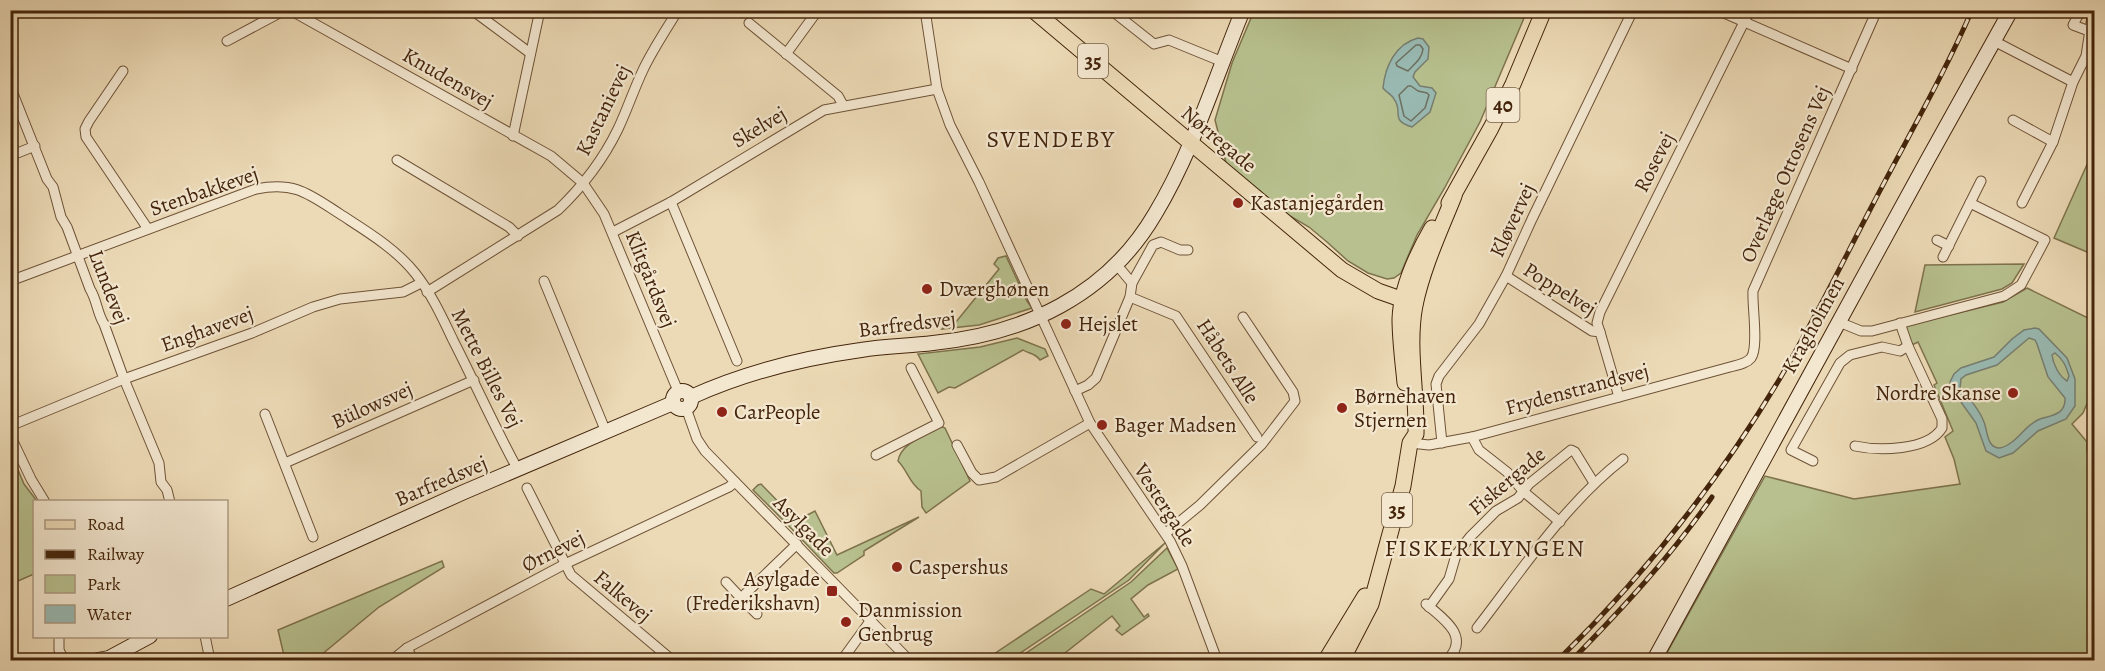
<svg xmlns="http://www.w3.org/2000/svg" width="2105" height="671" viewBox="0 0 2105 671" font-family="Alegreya,serif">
<rect width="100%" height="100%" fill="#ecdab6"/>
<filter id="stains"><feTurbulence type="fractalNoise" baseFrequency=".00333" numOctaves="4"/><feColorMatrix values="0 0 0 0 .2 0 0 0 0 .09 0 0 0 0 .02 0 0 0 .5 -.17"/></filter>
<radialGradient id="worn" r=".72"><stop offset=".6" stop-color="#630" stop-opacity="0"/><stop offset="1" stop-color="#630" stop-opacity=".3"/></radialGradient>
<!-- green -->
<g fill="#b7c08e" stroke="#7e724c" stroke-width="1.5">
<polygon points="1254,11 1527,11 1480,122 1444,189 1417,235 1401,273 1394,278 1387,279 1368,273 1348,261 1327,242 1309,227 1290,216 1226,163 1215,120 1232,63"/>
<polygon points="2094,149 2094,255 2054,238"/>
<polygon points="1006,256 1027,301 1032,308 979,325 942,329 950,318 956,322 999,269 994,264 998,258"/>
<polygon points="2024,264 2012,283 2002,289 1915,312 1925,265"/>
<polygon points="2027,288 2094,321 2094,375 2091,383 2094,384 2094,394 2091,394 2083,413 2072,424 2087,442 2087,451 2094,456 2094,660 1769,660 1768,656 1663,660 1765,476 1854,499 1960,484 1954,459 1945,437 1953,431 1934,385 1937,383 1918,342 1912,345 1905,326 2003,302"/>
<path d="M1017 338 1045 349 1048 356 1040 360C1035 353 1029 354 1023 350L955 388 949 387 938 393 918 354 980 347Z"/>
<path d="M940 426 945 428 970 481 926 513 922 507 921 491C909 483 908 471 898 461 901 442 927 436 940 426Z"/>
<polygon points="10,451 24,484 37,501 34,502 34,574 11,584"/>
<polygon points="761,484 794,518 785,522 753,490 758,485"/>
<polygon points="815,511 837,555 919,517 864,551 864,555 837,573 834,573 788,525"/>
<polygon points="1165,543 1129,580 1010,660 985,660 1091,589 1104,594"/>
<polygon points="1167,548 1178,569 1148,585 1131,599 1144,617 1148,614 1149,616 1122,635 1116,630 1120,626 1112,616 1056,660 1016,660 1131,582"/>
<polygon points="442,561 444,567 379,607 315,660 285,660 278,630"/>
</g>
<!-- water -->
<g fill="#99bab3" stroke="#777e70" stroke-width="1.5" fill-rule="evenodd">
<path d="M1418 38 1423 39 1429 47 1428 59 1415 72 1413 77 1420 86 1432 88 1436 93 1430 112 1412 127C1389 120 1404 112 1394 99 1392 95 1386 92 1383 88 1385 67 1395 44 1418 38Z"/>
<path d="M2035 328 2039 329 2067 358 2075 379V406L2066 419 2038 431 2013 453 1999 458 1986 451 1976 423 1953 391 1950 382 1954 374 1961 368 1994 357 2012 339 2024 330ZM2029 338 2035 340 2037 344 2048 377 2065 398C2066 414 2053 415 2040 419 2027 424 2023 434 2012 442 2008 445 2000 450 1995 447 1987 444 1987 429 1984 422 1979 409 1969 398 1960 388L1961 379 1966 375 1997 365ZM2055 353C2063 359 2066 366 2069 376L2067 381C2059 376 2053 364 2052 355Z"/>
</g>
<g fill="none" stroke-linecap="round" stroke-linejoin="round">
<!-- shore -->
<g stroke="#6e705f" stroke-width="1.5">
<path d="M1416 45H1420L1423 49C1422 59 1414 64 1408 71L1397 66 1396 63Z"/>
<polygon points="1408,86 1411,86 1418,91 1427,93 1429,95 1425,108 1411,121 1404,116 1399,95"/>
</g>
<!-- street casing -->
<g stroke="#6e5236" stroke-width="11">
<g id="street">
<polyline points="290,10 551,156 583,183 604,214 678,391"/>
<polyline points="472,10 530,53"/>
<polyline points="925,10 937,89 950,125 979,182 1090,423 1170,541 1182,566 1217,660"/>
<polyline points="1111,10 1154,44 1169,40 1223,62"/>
<polyline points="1717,10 1852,69"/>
<polyline points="2081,10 2073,25 2089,31"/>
<polyline points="10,12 14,10"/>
<polyline points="749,23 838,96 843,105"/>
<polyline points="227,41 285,10"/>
<polyline points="1994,41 2073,82"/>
<polyline points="786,54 818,10"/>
<polyline points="123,71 89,121 85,129 86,137 148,229"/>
<path d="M10 86 47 179 53 187 61 217 67 227 90 289C97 300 97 313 104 324L124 379 159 463 161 482 167 490 170 502"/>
<polyline points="2013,120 2053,142"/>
<polyline points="513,136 540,10"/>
<polyline points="10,156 35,146"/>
<polyline points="397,160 509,227 518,236"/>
<polyline points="671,202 737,361"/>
<polyline points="2022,203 2053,142 2073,82 2086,56 2093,10"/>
<polyline points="613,232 671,202 824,110 937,89"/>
<polyline points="1937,240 1949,246"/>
<polyline points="1943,257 1981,181"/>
<polyline points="1116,264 1132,283"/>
<polyline points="1506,276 1592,331 1600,332 1619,397"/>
<path d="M10 281 256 189C295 181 309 194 340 214 366 231 395 248 415 273 431 293 442 317 453 340 475 383 495 428 518 470"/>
<polyline points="544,281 606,432"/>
<path d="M427 292 558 210C583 186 603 160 618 129 627 110 634 89 643 70 653 49 666 30 678 10"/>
<polyline points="1130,297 1176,316 1257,437"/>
<polyline points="1839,322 1861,331 1872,331 2004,296 2021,285 2045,240 1970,203"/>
<polyline points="1600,332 1597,323 1600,312 1750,10"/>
<polyline points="1075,391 1088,385 1096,378 1130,297 1132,283 1153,245 1161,242 1180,250 1188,250"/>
<polyline points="686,408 697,439 705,451 909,660"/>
<polyline points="265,414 313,537"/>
<polyline points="10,426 124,379 252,333 313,307 340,299 403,292 421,283"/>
<polyline points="10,435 31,479 45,502"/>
<polyline points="1472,437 1479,450 1507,472 1524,492 1560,522"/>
<path d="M1410 443 1429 445 1472 437 1730 367C1737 365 1746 364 1751 358 1759 347 1752 307 1753 291L1877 10"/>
<polyline points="1442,443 1436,384 1439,376 1479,324 1506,276 1532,219 1633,10"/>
<polyline points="957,445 972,473 979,480 996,477 1090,423"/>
<path d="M1855 446C1878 451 1928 451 1942 428V419L1908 346 1900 323"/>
<polyline points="876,455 939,423 911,368"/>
<polyline points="1813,461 1791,450 1840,363 1850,355 1882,347 1900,351 1908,346"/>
<polyline points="285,463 474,380"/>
<polyline points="527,488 571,575 672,660"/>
<polyline points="1166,533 1200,505 1262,444 1295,401 1293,392 1243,317"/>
<polyline points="726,582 741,598 797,544"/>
<polyline points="741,598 757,614"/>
<path d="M1426 604C1444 619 1471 637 1447 660"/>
<polyline points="1429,607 1449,579 1456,555 1470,537 1496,511 1518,498 1529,484 1571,450 1575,452 1594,483"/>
<path d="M1477 628C1522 570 1565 504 1623 459"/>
<polyline points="59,636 59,650 64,660"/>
<polyline points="205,636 210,660"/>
<polyline points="407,648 413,660"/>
<polyline points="392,660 407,648 565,564 729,487 735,482"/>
<polyline points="842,660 871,620"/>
</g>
</g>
<!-- secondary casing -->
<g stroke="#44250b" stroke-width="16">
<g id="secondary">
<circle cx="682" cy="400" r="9"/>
<path d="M691 397C744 373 803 358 861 350 884 346 909 346 933 343 1024 334 1107 296 1155 214 1193 151 1215 78 1243 10"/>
<polyline points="226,599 464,492 673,403"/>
<polyline points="98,660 109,658 150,636"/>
<polyline points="1654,660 1928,159 2011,10"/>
</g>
</g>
<!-- primary casing -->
<g stroke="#44250b" stroke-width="17">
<g id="primary">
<polyline points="1033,10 1342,270 1378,291 1415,304"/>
<polyline points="1449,203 1491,128 1513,84 1544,10"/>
<path d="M1405 383C1403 362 1400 340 1400 319 1401 288 1417 254 1432 228"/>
<polyline points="1326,660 1365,596"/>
<path d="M1342 660 1371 604 1403 486 1410 443 1416 434C1417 392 1407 347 1415 305 1423 267 1440 231 1454 196"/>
</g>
</g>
<!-- street -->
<use href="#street" stroke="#f3e7d0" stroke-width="9"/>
<!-- secondary -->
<use href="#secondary" stroke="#f3e7d0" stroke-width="14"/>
<!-- primary -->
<use href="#primary" stroke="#ecdab6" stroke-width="15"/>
<!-- rail casing -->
<g stroke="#44250b" stroke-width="5">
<g id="rail">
<path d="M1558 660C1643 577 1717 483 1779 380 1813 323 1842 263 1873 204 1906 140 1943 77 1972 10"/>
<path d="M1572 660C1622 609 1671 556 1712 497"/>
</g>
</g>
<!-- rail -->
<use href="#rail" stroke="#f3e7d0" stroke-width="3" stroke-dasharray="9" stroke-linecap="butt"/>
</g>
<!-- markers -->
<g fill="#8f2418" stroke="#f3e7d0" stroke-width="2">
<circle cx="1238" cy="203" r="6"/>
<circle cx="927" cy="289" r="6"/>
<circle cx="1066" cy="324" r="6"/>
<circle cx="2013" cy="393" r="6"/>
<circle cx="1342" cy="408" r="6"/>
<circle cx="722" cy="412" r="6"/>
<circle cx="1102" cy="425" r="6"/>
<circle cx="897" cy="567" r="6"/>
<rect x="826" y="585" width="12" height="12" rx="3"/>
<circle cx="846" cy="622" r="6"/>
</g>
<g text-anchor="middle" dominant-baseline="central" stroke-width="4.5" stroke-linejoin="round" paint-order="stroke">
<!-- shield labels -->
<g fill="#f3e7d0" stroke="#785f46" stroke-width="1.5">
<rect x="1078" y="44" width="30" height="34" rx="4.5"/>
<rect x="1486.5" y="88" width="33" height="34" rx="4.5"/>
<rect x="1382" y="493" width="30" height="34" rx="4.5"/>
</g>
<g font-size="20" font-weight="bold" fill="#44250b">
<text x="1093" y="61">35</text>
<text x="1503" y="105">40</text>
<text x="1397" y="510">35</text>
</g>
<!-- street labels -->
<g font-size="21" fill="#44250b" stroke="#f3e7d0">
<text transform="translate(448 78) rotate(30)">Knudensvej</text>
<text transform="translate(603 110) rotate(-64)">Kastanievej</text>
<text transform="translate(759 127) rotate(-31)">Skelvej</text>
<text transform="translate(1219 139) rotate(40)">Nørregade</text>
<text transform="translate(1654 162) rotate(-63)">Rosevej</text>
<text transform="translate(1785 174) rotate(-66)">Overlæge Ottosens Vej</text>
<text transform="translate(204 191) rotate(-19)">Stenbakkevej</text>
<text transform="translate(1512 220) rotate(-65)">Kløvervej</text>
<text transform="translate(651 279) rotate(68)">Klitgårdsvej</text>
<text transform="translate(109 287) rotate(69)">Lundevej</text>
<text transform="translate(1560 289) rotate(32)">Poppelvej</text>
<text transform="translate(907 324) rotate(-7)">Barfredsvej</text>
<text transform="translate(1813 325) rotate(-61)">Kragholmen</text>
<text transform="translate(207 329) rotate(-20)">Enghavevej</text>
<text transform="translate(1228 361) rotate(57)">Håbets Alle</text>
<text transform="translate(487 368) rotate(63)">Mette Billes Vej</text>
<text transform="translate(1577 389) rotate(-15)">Frydenstrandsvej</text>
<text transform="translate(372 405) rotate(-24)">Bülowsvej</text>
<text transform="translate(441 481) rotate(-23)">Barfredsvej</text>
<text transform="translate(1507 481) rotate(-40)">Fiskergade</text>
<text transform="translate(1165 505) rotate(57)">Vestergade</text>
<text transform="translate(804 526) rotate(45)">Asylgade</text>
<text transform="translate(553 551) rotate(-27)">Ørnevej</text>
<text transform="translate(623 596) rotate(40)">Falkevej</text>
</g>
<!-- poi labels -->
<g font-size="21" fill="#44250b" stroke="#f3e7d0" text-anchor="start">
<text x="1250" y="203">Kastanjegården</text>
<text x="939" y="289">Dværghønen</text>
<text x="1078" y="324">Hejslet</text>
<text x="2001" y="393" text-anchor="end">Nordre Skanse</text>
<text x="1354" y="396">Børnehaven<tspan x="1354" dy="24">Stjernen</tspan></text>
<text x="734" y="412">CarPeople</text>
<text x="1114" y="425">Bager Madsen</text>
<text x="909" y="567">Caspershus</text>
<text x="820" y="579" text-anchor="end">Asylgade<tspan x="820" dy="24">(Frederikshavn)</tspan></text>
<text x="858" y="610">Danmission<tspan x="858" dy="24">Genbrug</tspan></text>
</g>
<!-- quarter labels -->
<g font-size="24" letter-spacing="1.5" fill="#44250b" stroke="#f3e7d0">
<text x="1051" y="139">SVENDEBY</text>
<text x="1485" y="548">FISKERKLYNGEN</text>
</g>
</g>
<!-- margin -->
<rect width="2105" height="671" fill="none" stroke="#ecdab6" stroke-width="36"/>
<rect x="12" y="12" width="2081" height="647" fill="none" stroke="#44250b" stroke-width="3"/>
<rect x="18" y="18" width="2069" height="635" fill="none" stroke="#44250b" stroke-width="1.5"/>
<!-- legend -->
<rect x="33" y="500" width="195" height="138" fill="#f3e7d0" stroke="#ad9981" stroke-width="1.5"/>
<rect x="45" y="520" width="30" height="9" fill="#ecdab6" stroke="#ad9981" stroke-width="1.5"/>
<text x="87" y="530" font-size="18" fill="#44250b">Road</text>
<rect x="45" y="550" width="30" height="9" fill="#44250b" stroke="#ad9981" stroke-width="1.5"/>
<text x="87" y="560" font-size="18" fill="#44250b">Railway</text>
<rect x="45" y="575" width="30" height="18" fill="#b7c08e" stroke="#ad9981" stroke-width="1.5"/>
<text x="87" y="590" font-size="18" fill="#44250b">Park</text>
<rect x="45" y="605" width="30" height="18" fill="#99bab3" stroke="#ad9981" stroke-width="1.5"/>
<text x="87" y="620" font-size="18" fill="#44250b">Water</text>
<rect width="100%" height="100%" filter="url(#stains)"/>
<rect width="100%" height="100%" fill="url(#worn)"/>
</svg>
